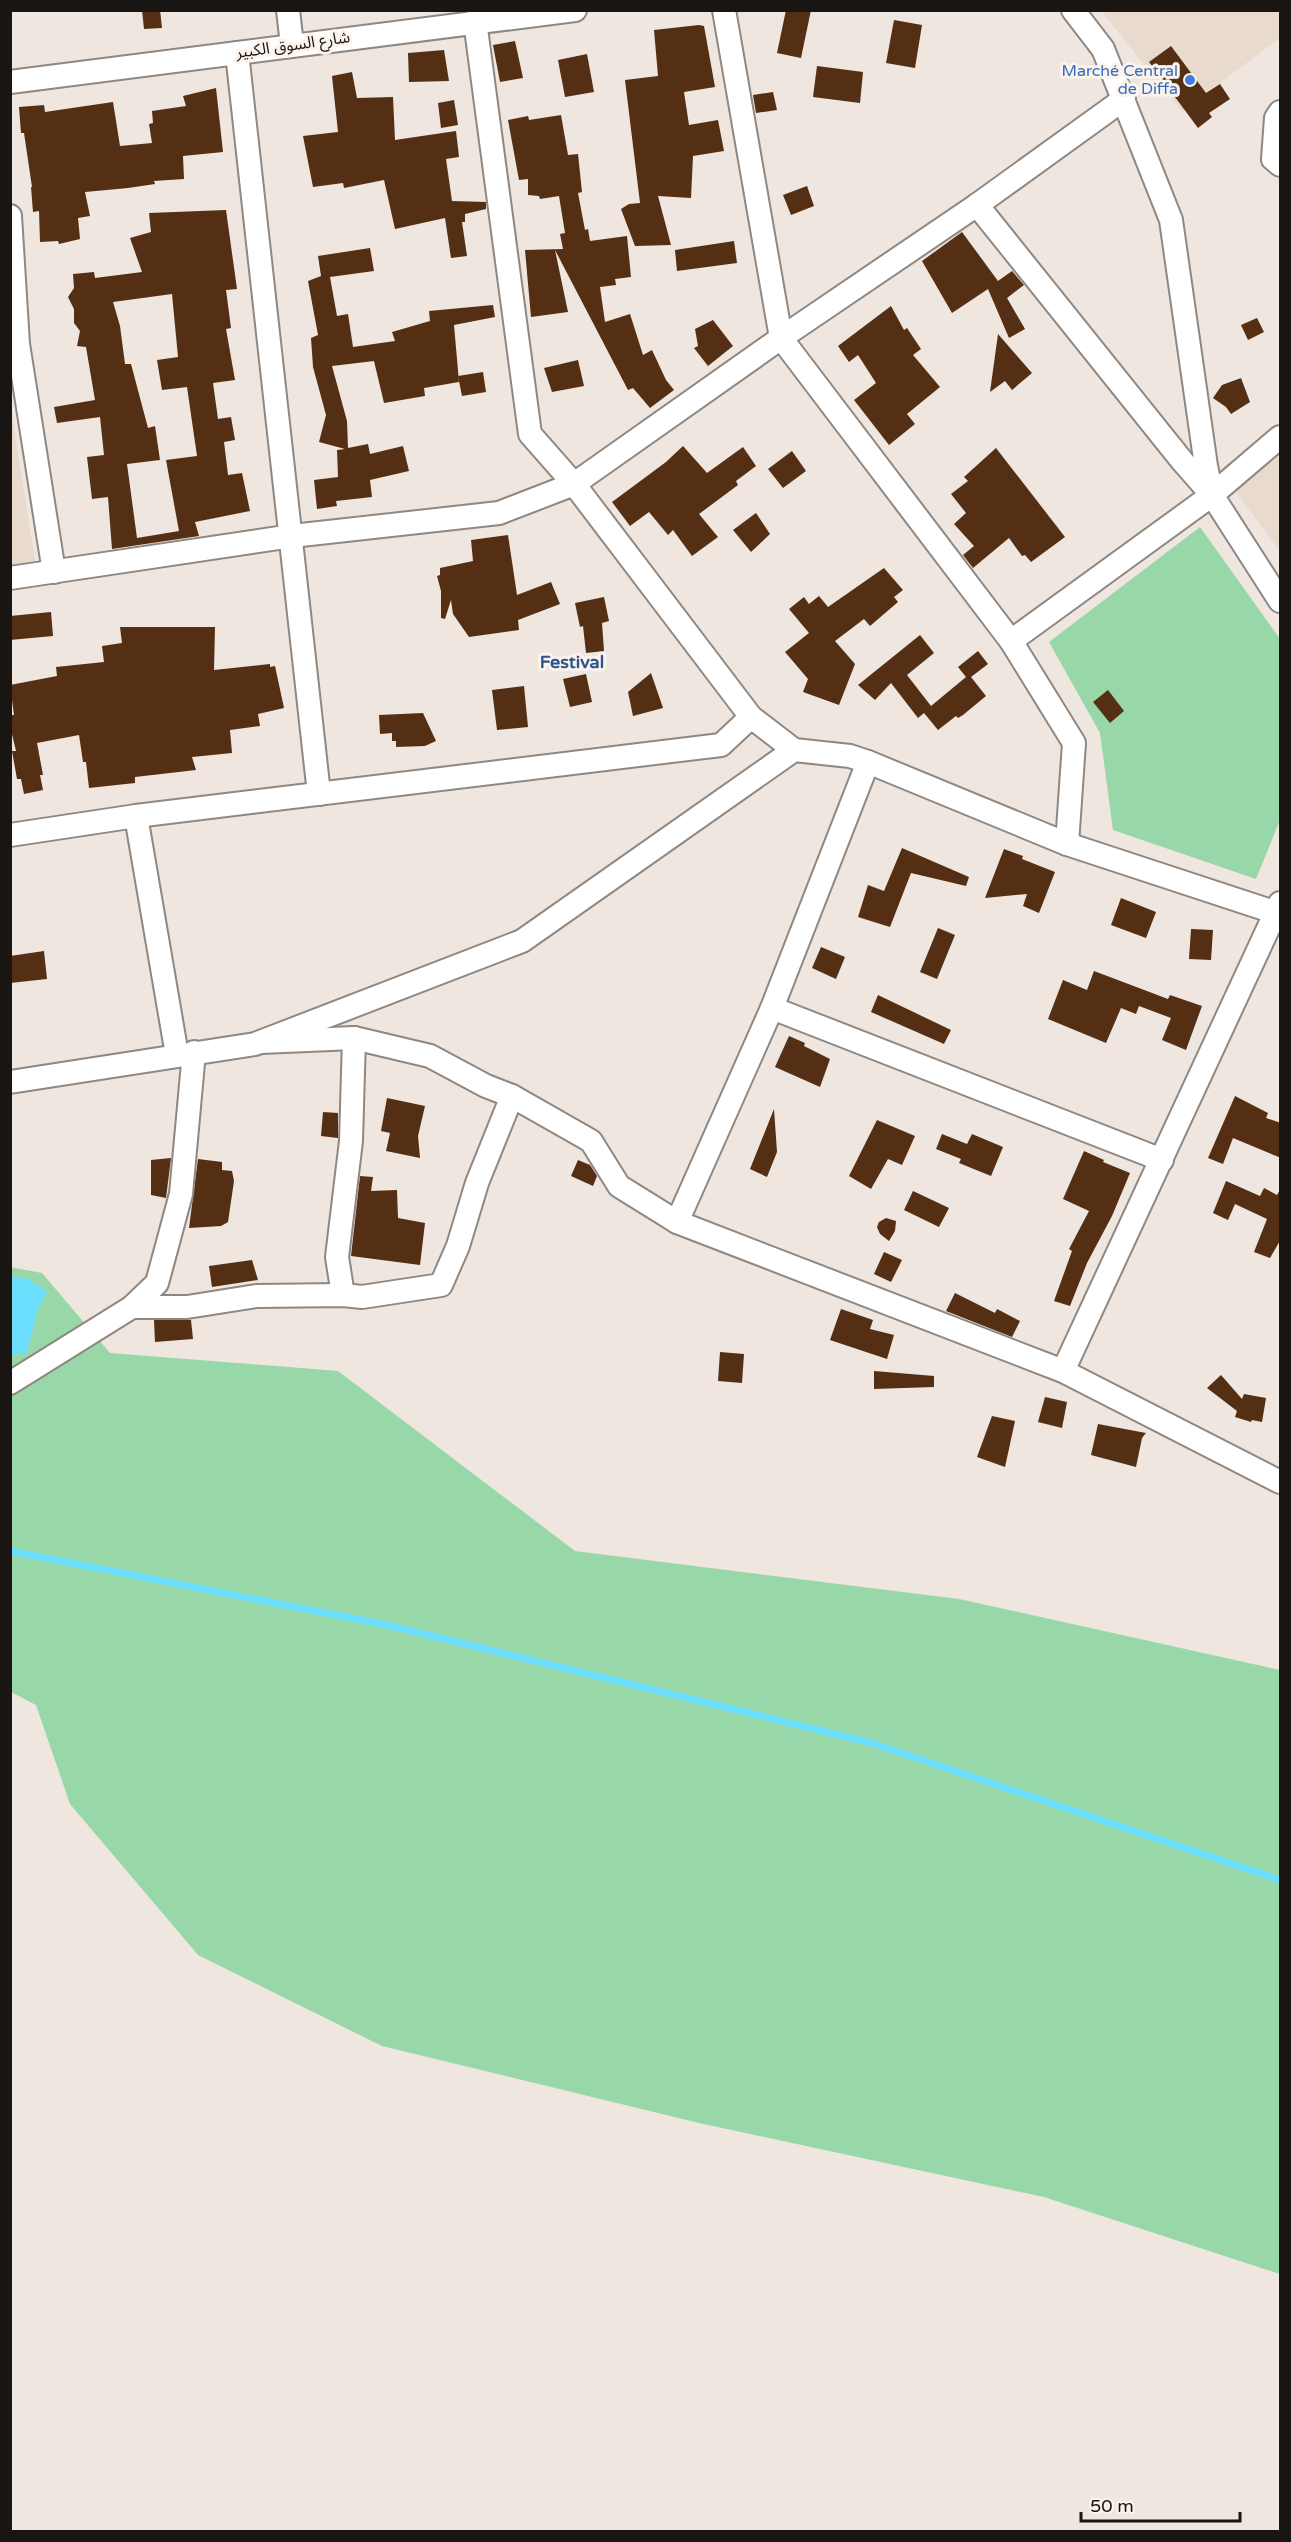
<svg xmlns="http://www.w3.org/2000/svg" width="1291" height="2542" viewBox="0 0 1291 2542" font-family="'Varela Round','Noto Sans Arabic',sans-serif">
<rect width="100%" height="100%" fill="#eee6df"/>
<!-- built -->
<g fill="#e9dace">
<polygon points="1101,11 1280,11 1280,38 1182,111"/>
<polygon points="10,402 36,568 10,572"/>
<polygon points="1280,451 1280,551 1232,487"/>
</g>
<!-- green -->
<g fill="#97d7a8">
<polygon points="1200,527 1280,639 1280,820 1256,879 1113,830 1100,733 1049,642"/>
<polygon points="10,1267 42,1273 110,1353 338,1371 575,1551 959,1599 1280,1670 1280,2274 1044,2197 699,2123 382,2046 198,1955 70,1804 36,1705 11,1692"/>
</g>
<!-- water -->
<polygon fill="#6bddfd" points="11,1277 24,1277 47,1291 37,1312 27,1353 11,1355"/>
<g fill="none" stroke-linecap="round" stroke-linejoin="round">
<!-- stream -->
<polyline stroke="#6bddfd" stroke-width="7" points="10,1551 387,1625 872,1743 1280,1880"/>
</g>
<!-- building -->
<g fill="#542f13" fill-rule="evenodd">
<polygon points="142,10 160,10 162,28 144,29"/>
<polygon points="786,10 811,10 801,58 777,53"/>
<polygon points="894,20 922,25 915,68 886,63"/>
<polygon points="699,25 704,26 715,87 684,92 689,125 718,120 724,151 693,156 691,198 658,196 671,245 635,246 621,209 629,204 640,203 625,80 658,76 654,30"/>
<polygon points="515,41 523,78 500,82 493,45"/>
<polygon points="1171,46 1206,93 1220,84 1230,99 1209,113 1212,117 1198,128 1149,62"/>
<polygon points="444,50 449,81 409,82 408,53"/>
<polygon points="587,54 594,92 565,97 558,60"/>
<polygon points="817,66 863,72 860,103 813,97"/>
<polygon points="352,72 357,98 393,97 395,140 456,131 459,157 446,159 452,201 486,202 486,209 465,214 465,222 462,222 467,256 451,258 445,218 395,229 384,180 344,188 343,183 313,187 303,136 338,132 332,76"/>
<polygon points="216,88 223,152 183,156 184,179 154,181 155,184 128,188 85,192 90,216 78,218 80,239 59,244 58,241 40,242 39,211 33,212 31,187 32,187 24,133 21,133 19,107 44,105 45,112 113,102 120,146 152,143 149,124 153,123 152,111 186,106 183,96"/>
<polygon points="773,92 777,110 756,113 753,95"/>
<polygon points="454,100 458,125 441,128 438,103"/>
<polygon points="561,115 568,155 578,154 582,192 578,193 585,230 588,229 590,241 627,236 631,277 615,279 616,285 600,287 605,322 630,314 643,355 652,350 666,380 674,390 650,408 633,388 628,390 555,250 568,312 531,317 525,250 563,249 560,234 565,233 559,196 540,199 539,196 528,195 528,179 519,180 508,120 528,116 529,120"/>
<polygon points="807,186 814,206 791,215 783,195"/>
<path d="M226 210 237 289 226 290 231 328 226 329 235 380 213 383 218 419 231 417 235 440 224 442 228 475 242 473 250 511 195 522 199 536 112 549 108 497 92 499 87 457 104 455 100 417 57 423 54 407 95 400 86 347 77 346 80 331 74 323V309L68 297 74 288 73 274 94 272 95 278 142 272 130 238 151 232 149 213ZM172 294 178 357 157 360 162 390 187 387 197 456 166 460 179 531 137 538 127 464 160 460 155 426 148 428 131 364H125L120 326 113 302Z"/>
<polygon points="962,232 998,281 1012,271 1024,285 1007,298 1025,329 1009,338 988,289 952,313 922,261"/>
<polygon points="734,241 737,263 677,271 675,250"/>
<polygon points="370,248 374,271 330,277 337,316 348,314 353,347 395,341 392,332 430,321 429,311 493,305 495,317 454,325 459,382 424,388 425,396 384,403 374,361 332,366 347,421 348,448 368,444 370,454 403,446 409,471 370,480 372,497 336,501 337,506 317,509 314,480 338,477 337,450 345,449 319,442 326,415 313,367 311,338 318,335 308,281 321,276 318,256"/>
<polygon points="891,306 904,330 907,328 921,349 913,355 940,387 907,414 915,424 889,445 854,400 876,383 858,355 849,362 838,346"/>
<polygon points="1257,318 1264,332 1248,340 1241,325"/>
<polygon points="713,320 733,346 708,366 694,348 698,346 695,329"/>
<polygon points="998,334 1032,373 1012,390 1005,381 990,392"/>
<polygon points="578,360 584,386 552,392 544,368"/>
<polygon points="483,372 486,392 462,396 458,376"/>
<polygon points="1241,378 1250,402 1231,414 1226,407 1213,398 1222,385"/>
<polygon points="683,446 707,473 743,447 756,466 736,481 738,485 699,514 718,537 692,556 673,530 668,535 649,512 630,526 612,502 666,462"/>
<polygon points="996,448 1065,537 1031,562 1025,555 1022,556 1009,538 973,568 963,555 974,546 954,524 966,513 951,494 968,481 964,477"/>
<polygon points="792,451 806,471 783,488 768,469"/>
<polygon points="756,513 770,534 751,552 733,530"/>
<polygon points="508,535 517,595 551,582 560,604 518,620 519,630 469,637 453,614 451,600 445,619 441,618 441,591 437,576 440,575 440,568 473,561 471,540"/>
<polygon points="884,568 903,590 894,597 898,602 870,626 864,619 835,641 855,664 839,705 803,692 808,679 785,652 809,633 789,609 804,597 809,604 819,596 828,607"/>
<polygon points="604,597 609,621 602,623 604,651 586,653 583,626 580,627 575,603"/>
<polygon points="51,612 53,636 10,640 10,616"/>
<polygon points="120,627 215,627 214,670 270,664 270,667 275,666 284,708 258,714 260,726 230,730 232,753 192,757 196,770 135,777 135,783 89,788 86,762 83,762 79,735 37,743 43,775 40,775 43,790 24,794 21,779 17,779 12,751 16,751 10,726 10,715 14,715 10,685 57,676 56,667 104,662 102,646 122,643"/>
<polygon points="920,635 934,653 907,675 931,706 966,677 958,667 978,651 988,664 971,677 986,696 963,715 958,718 956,716 938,730 924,713 918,718 891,683 875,700 858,685"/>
<polygon points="651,673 663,708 633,716 628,692"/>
<polygon points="586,674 592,702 570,707 563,679"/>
<polygon points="524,686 528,727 497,730 492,690"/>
<polygon points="1108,690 1124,711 1110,723 1093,702"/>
<polygon points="423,713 436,741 425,746 396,747 396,741 392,741 392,733 380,734 379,715"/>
<polygon points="902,848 969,877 966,886 911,873 890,927 858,917 868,885 884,891"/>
<polygon points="1004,849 1023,856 1022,859 1055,872 1039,913 1023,906 1027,894 985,898"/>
<polygon points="1121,898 1156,912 1146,938 1111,925"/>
<polygon points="938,928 955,935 937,979 920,972"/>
<polygon points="1191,929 1213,930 1211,960 1189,959"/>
<polygon points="821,947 845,957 836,979 812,968"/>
<polygon points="44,951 47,979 10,983 10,956"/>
<polygon points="1094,971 1168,999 1170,995 1202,1006 1186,1050 1162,1040 1171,1018 1139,1006 1136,1014 1121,1008 1106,1043 1048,1019 1063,980 1087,990"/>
<polygon points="878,995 951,1030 944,1044 871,1012"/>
<polygon points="789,1036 805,1043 804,1046 830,1059 820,1087 775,1067"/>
<polygon points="1235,1096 1268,1113 1266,1118 1281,1123 1281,1158 1233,1138 1223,1164 1208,1158"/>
<polygon points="387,1098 425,1106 418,1136 420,1158 386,1151 390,1133 381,1131"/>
<polygon points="774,1109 777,1152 767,1177 750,1169"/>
<polygon points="323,1112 338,1113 338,1138 321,1136"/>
<polygon points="877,1120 915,1136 902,1165 888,1159 871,1189 849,1176"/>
<polygon points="942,1134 967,1144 972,1134 1003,1147 991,1176 959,1163 961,1159 936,1149"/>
<polygon points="1084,1151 1104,1160 1103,1162 1130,1173 1112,1216 1087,1263 1070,1306 1054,1301 1072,1251 1069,1249 1089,1211 1063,1199"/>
<polygon points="171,1158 166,1198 151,1195 151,1160"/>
<polygon points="198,1159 222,1162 222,1170 232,1171 234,1181 228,1222 221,1226 189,1228"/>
<polygon points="578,1160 590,1165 597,1176 593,1186 571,1176"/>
<polygon points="360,1176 373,1177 371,1191 397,1190 398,1218 425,1223 420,1265 351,1256"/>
<polygon points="1226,1181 1260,1196 1264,1188 1277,1195 1281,1188 1281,1239 1270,1258 1254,1252 1267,1219 1235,1204 1228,1220 1213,1213"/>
<polygon points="913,1191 949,1208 939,1227 904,1210"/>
<polygon points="886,1218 896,1221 895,1231 889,1241 880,1234 877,1227 879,1222"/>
<polygon points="884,1252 902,1260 891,1282 874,1274"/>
<polygon points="252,1260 258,1280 212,1287 209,1266"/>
<polygon points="955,1293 995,1313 997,1309 1020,1321 1012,1337 946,1311"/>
<polygon points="841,1309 873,1320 870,1329 894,1335 887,1359 830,1340"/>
<polygon points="154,1320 191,1320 193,1339 155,1342"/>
<polygon points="720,1352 744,1354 742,1383 718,1381"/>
<polygon points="874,1371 934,1376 934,1387 874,1389"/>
<polygon points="1221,1375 1242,1399 1244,1394 1266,1398 1262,1422 1252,1420 1251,1422 1235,1417 1237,1411 1207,1388"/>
<polygon points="1045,1397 1067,1402 1062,1428 1038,1422"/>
<polygon points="992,1416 1015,1421 1005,1467 977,1457"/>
<polygon points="1098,1424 1146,1433 1142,1438 1136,1467 1091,1455"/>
</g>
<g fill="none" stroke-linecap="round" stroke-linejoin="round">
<!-- minor casing -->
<g stroke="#8f8781" stroke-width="26">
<g id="minor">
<polyline points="288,10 292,45"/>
<polyline points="724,10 781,338 1011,641 1074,743 1067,844"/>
<polyline points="1073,10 1103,49 1171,220 1206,466 1212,495"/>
<polyline points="475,21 530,434 574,484 751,717 794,750 850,756 868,762 1067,844 1280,914"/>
<polyline points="237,53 319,794"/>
<polyline points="10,82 575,10"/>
<polyline points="1280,112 1276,118 1273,159 1280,165"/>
<polyline points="977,205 1183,462 1212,495 1280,601"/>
<polyline points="10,216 18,344 54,572"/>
<polyline points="10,578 292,536 499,513 574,484 781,338 977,205 1124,99"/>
<polyline points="1011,641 1212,495 1280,437"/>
<polyline points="136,816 177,1055"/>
<polyline points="10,835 136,816 721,745 751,717"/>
<polyline points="772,1008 1162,1160"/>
<polyline points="261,1042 354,1038 430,1056 486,1086 512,1096 591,1141 619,1186 677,1222 1063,1371 1280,1482"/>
<polyline points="10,1082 255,1044 522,941 794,750"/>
<polyline points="677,1222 772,1008 868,762"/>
<polyline points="343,1295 337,1257 351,1141 354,1038"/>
<polyline points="132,1307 187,1307 256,1296 343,1295 362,1297 441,1285 458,1246 477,1183 512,1096"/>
<polyline points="1063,1371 1280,903"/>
<polyline points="10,1383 132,1307 157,1283 181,1194 194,1052"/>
</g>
</g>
<!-- minor -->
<use href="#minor" stroke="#fff" stroke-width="22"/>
</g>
<!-- markers -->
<circle fill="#3f7fe0" stroke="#fbf3ec" stroke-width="2" cx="1190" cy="80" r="6"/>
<g text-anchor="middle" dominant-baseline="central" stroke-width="6" stroke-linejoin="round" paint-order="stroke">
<!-- street labels -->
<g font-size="16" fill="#181513" stroke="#fbf3ec">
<text transform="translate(293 45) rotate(-8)">شارع السوق الكبير</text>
</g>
<!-- shop labels -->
<g font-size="16" fill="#366cbe" stroke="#fbf3ec" text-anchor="end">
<text x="1178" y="71">Marché Central<tspan x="1178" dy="18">de Diffa</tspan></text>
</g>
<!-- neighbourhood labels -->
<g font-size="18" font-weight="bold" fill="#2f568c" stroke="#fbf3ec">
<text x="572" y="662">Festival</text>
</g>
</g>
<!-- border -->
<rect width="1291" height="2542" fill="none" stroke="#181513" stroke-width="24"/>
<!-- scale -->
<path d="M1081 2512v9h159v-9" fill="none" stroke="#181513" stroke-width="3"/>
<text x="1090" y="2512" font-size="18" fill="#181513" stroke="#fbf3ec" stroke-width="4.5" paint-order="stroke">50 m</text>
</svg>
